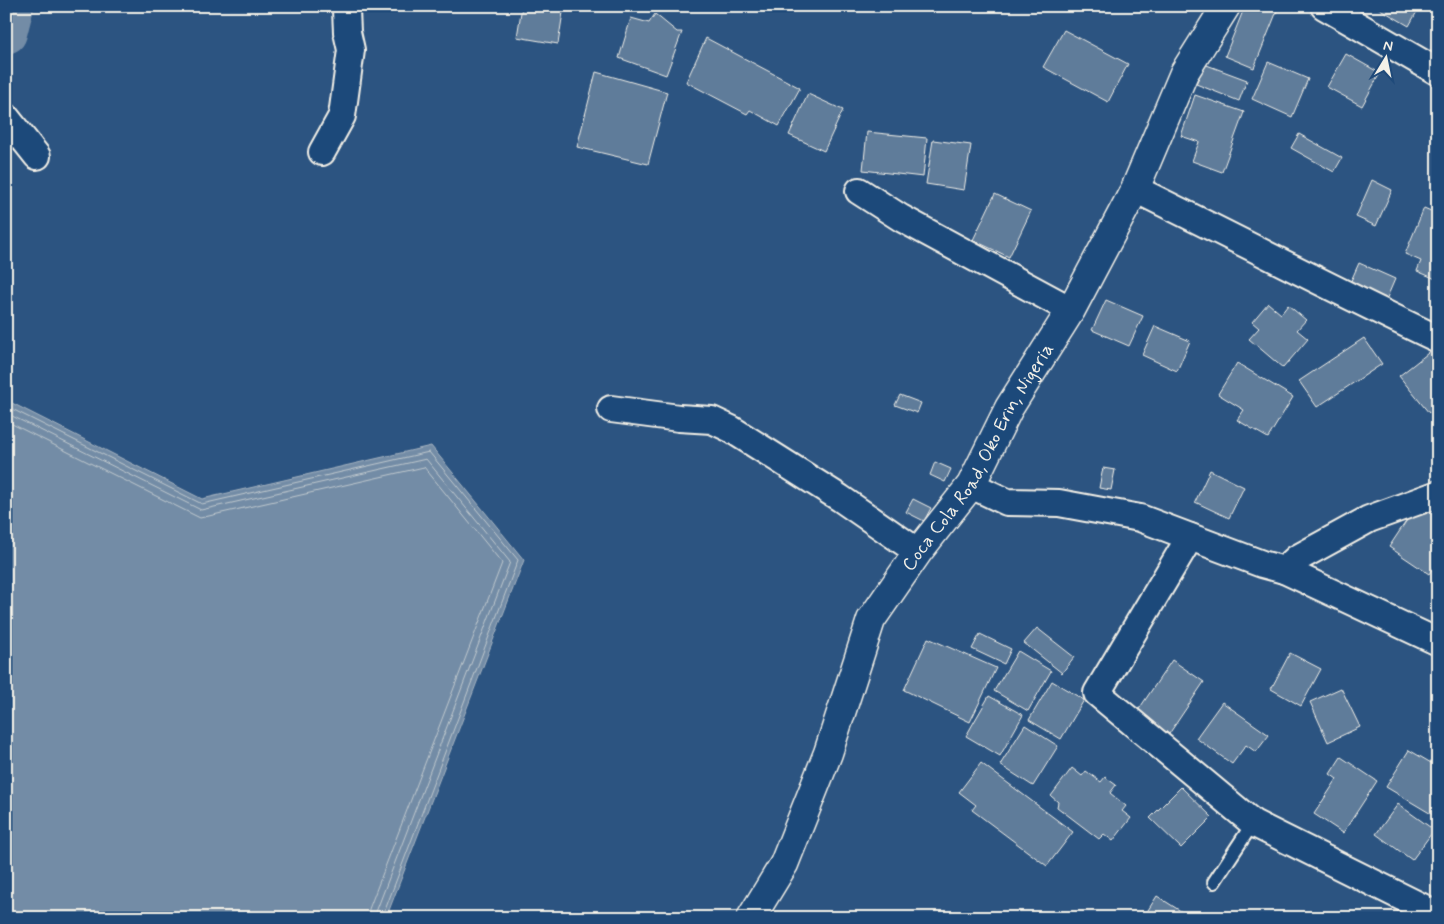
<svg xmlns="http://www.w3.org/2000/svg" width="1444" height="924" viewBox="0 0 1444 924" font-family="Mynerve,sans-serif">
<rect width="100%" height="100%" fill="#2c5481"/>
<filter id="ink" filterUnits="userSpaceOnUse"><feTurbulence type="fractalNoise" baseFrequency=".02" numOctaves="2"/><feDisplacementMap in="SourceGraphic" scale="10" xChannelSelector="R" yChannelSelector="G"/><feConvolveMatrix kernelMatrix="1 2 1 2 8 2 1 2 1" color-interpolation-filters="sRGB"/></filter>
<g filter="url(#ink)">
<!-- water -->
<polygon fill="#738ca6" stroke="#a7b4c0" points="6,400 202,499 431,446 524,560 386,918 6,918"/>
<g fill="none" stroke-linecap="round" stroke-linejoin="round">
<!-- shore -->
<g stroke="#c0c9ce" stroke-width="1">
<polyline points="6,406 202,504 429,452 518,560 382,918"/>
<polyline points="6,413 201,510 426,459 510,562 376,912 375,918"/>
<polyline points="6,421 200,518 424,467 502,563 369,909 368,918"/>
</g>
<!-- river -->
<polyline stroke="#738ca6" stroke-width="42" points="6,33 13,6"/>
</g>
<!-- building -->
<g fill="#5e7b9a" stroke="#f4f1e8">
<polygon points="522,6 564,6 558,44 517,37"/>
<polygon points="1245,6 1279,6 1254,68 1225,56"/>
<polygon points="1375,6 1420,6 1409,26"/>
<polygon points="655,14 677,32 682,32 666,75 619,58 631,18 649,23"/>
<polygon points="1064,30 1128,64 1108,102 1043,67"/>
<polygon points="706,38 800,88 779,126 750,110 747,114 686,82"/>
<polygon points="1346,54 1380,73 1362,106 1327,87"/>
<polygon points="1268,62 1308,79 1292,117 1252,99"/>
<polygon points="1204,64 1247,80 1239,101 1196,84"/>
<polygon points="596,72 667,92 648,164 577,147"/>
<polygon points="808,94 843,110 824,151 789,135"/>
<polygon points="1195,95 1244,112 1222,172 1192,161 1199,142 1181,136"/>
<polygon points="867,132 927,138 923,177 863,170"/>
<polygon points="1299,134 1342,158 1334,172 1291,148"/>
<polygon points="933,140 971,145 964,190 926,184"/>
<polygon points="1372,180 1392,190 1376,226 1356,217"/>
<polygon points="995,194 1031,211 1009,257 973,240"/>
<polygon points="1424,208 1438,214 1438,280 1417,271 1421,261 1405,254"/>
<polygon points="1359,263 1395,279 1386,300 1350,283"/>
<polygon points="1106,300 1143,316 1129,346 1092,330"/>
<polygon points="1268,303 1281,314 1288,305 1306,320 1297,330 1308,339 1283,368 1249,339 1259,328 1252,322"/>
<polygon points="1155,326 1190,341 1177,371 1142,355"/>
<polygon points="1364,338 1382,364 1317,407 1299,381"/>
<polygon points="1432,350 1438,357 1438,406 1429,413 1399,376"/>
<polygon points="1237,363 1293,397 1268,438 1237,420 1244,410 1218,394"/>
<polygon points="900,395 921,403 917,413 895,405"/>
<polygon points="935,462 951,469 945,482 930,475"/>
<polygon points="1103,468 1115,470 1111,490 1099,488"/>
<polygon points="1210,470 1244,487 1229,518 1195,502"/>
<polygon points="913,499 931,508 924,521 906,512"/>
<polygon points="1419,502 1438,514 1438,561 1429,574 1389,547"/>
<polygon points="1037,628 1074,657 1062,673 1024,643"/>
<polygon points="980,634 1011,649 1004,664 972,649"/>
<polygon points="928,638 996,668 970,722 904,690"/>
<polygon points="1018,651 1051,671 1028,711 994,691"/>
<polygon points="1290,653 1321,669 1301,706 1271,689"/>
<polygon points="1172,660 1204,682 1169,734 1137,712"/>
<polygon points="1052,681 1084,700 1061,739 1029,720"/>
<polygon points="1341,688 1360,727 1328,742 1310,702"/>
<polygon points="989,696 1023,715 1000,756 966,736"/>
<polygon points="1222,702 1269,735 1256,752 1246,745 1232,764 1196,738"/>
<polygon points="1025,725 1058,746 1033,786 1000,765"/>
<polygon points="1409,750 1438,767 1438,818 1386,787"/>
<polygon points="1341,757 1377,781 1343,833 1314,814 1337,779 1330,774"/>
<polygon points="981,763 1073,832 1047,866 972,810 976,805 959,792"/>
<polygon points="1072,768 1082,776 1086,771 1101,782 1105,777 1116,785 1110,793 1126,806 1122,811 1131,818 1113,841 1104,834 1099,839 1057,807 1058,802 1051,796"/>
<polygon points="1181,787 1212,817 1181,848 1150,818"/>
<polygon points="1398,804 1434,830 1412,860 1376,834"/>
<polygon points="1157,896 1190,917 1190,918 1143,918"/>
</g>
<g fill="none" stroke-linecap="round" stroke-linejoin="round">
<!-- lane casing -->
<g stroke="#f4f1e8" stroke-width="16">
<polyline id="lane" points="1214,882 1253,823"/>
</g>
<!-- street casing -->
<g stroke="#f4f1e8" stroke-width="30">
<g id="street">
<polyline points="1324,6 1438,72"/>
<polyline points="6,117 37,156"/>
<polyline points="322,152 342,116 351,50 347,32 346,10 347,6"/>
<path d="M1135 189C1237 239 1336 291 1438 339"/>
<polyline points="859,191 901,218 1071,310"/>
<polyline points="611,409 679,418 712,420 731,429 840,498 918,552"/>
<polyline points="971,485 1007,502 1059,503 1140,518 1262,564 1284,570 1296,559 1369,519 1438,494"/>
<polyline points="1190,537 1097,693 1253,823 1438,915"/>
<polyline points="1284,570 1438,642"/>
</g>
</g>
<!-- secondary casing -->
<g stroke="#f4f1e8" stroke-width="31">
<g id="secondary">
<path id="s1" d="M751 918 784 864 828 753 871 620 918 552 971 485 1009 408 1071 310 1135 189 1184 73 1226 6"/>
</g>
</g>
<!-- lane -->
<use href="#lane" stroke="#1f4a7a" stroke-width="12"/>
<!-- street -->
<use href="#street" stroke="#1f4a7a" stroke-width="26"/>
<!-- secondary -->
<use href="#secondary" stroke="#1f4a7a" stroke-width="28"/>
</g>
</g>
<g text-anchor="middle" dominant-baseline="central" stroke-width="4" stroke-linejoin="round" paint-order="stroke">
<!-- street labels -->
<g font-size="19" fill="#f4f1e8" stroke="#1f4a7a">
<text stroke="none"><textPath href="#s1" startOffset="518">Coca Cola Road, Oko Erin, Nigeria</textPath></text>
</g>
</g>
<!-- margin -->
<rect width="1444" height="924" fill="none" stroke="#1f4a7a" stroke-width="25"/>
<rect x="12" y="12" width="1419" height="899" fill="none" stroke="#f4f1e8" stroke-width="2" filter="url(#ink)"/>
<!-- north arrow -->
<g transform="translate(1386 58) rotate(10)" stroke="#1f4a7a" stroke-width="4" paint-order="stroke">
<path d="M0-4L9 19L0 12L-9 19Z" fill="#f4f1e8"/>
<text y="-8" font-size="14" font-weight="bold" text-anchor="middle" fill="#f4f1e8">N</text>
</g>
</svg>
